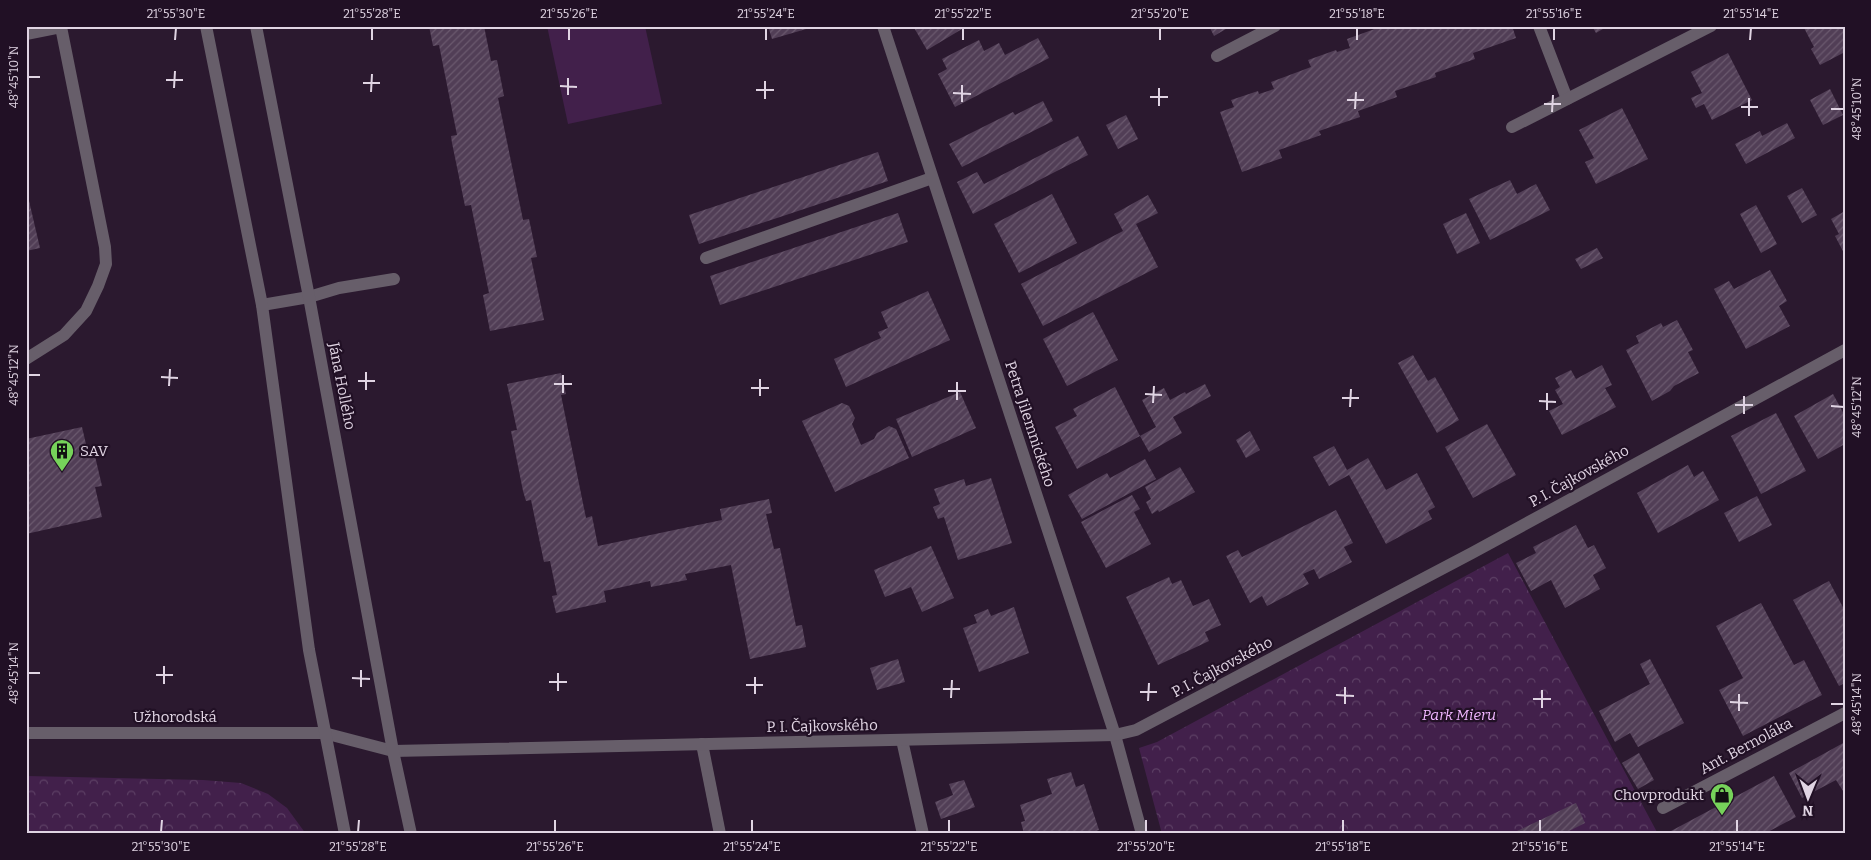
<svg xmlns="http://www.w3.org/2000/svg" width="1871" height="860" viewBox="0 0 1871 860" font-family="Bitter,serif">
<defs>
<pattern id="park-crowns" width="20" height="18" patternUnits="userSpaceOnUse" patternTransform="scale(1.25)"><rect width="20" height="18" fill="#42204b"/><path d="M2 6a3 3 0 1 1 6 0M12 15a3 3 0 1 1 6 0" fill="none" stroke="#5d4065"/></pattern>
<pattern id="building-hatch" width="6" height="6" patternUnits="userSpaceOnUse" patternTransform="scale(1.25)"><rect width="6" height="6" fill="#513e56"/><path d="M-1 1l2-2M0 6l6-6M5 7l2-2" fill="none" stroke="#6a596e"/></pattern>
</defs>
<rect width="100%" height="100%" fill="#2b192f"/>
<!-- grass -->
<polygon fill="#42204b" points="547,26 645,26 662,104 568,124"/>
<!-- park -->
<g fill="url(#park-crowns)">
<polygon points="1508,553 1658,834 1162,834 1139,748 1157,742"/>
<polygon points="26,776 203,780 241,783 268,794 287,808 306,834 26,834"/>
</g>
<!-- building -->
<g fill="url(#building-hatch)">
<polygon points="429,26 484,26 491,61 497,60 504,96 498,98 523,220 529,219 537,257 531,258 544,320 490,331 483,295 489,293 471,205 465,206 452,143 451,136 457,135 439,45 433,46"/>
<polygon points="768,26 813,26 813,27 772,39"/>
<polygon points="913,26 967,26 927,50"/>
<polygon points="1209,26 1231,26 1214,36"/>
<polygon points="1383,26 1512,26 1516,38 1473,53 1475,59 1435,73 1436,77 1395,91 1397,97 1358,111 1360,117 1319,131 1321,135 1279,150 1282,158 1242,172 1220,112 1234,107 1231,100 1258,91 1259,94 1274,89 1271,82 1311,67 1308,60 1336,50 1337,52 1350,48 1347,39"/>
<polygon points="1592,26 1608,26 1596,33"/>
<polygon points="1803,26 1845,26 1845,52 1820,65 1811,49 1814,47"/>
<polygon points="1038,38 1049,58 955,107 938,74 947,69 942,59 979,40 984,51 999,43 1005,55"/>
<polygon points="1728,53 1752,100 1712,120 1704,104 1696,108 1691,98 1702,93 1691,72"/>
<polygon points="1830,89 1843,115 1823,125 1810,100"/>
<polygon points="1043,101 1053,121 962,167 949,144 1013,112 1015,115"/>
<polygon points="1622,108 1648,159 1596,184 1585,162 1594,158 1579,130"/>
<polygon points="1126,115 1138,139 1118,149 1106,125"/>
<polygon points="1787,123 1795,138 1746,164 1735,144 1760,131 1762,136"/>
<polygon points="1078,136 1088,155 973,214 957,182 977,172 984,184"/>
<polygon points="878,152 888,181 699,244 689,215"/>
<polygon points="1510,180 1517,194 1536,184 1550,210 1490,240 1469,199"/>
<polygon points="26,188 40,248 26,251"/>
<polygon points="1802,188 1817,215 1802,223 1787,196"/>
<polygon points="1052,194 1077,243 1019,273 994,224"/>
<polygon points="1148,195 1158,213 1136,224 1158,267 1043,326 1021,284 1123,231 1114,214"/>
<polygon points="1756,205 1777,244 1761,253 1740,214"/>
<polygon points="1845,211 1845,255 1835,236 1839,234 1831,219"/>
<polygon points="898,213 908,242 720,305 710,276"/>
<polygon points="1466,213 1480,243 1457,254 1443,224"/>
<polygon points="1597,248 1603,258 1581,269 1575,259"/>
<polygon points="1770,270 1787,301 1779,306 1790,326 1746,349 1714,289 1729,281 1734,289"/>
<polygon points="928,291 950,340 846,387 834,359 881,338 878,332 888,328 881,312"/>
<polygon points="1093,312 1118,360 1067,386 1043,339"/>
<polygon points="1677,320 1693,350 1688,352 1699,373 1674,386 1670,391 1652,401 1626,350 1639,343 1636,336 1661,323 1663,327"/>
<polygon points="1413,355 1428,381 1435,377 1459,420 1437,433 1398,363"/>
<polygon points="1602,365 1612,385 1605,388 1616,407 1562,435 1549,411 1563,404 1555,390 1560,387 1555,378 1571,370 1576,379"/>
<polygon points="561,373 566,394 561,395 586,518 592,516 598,546 722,520 720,509 769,499 772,513 766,514 774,549 780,548 796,626 802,625 806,647 750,659 731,565 685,574 687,580 651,587 650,581 604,591 606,602 556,613 552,596 557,595 550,561 544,562 531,500 526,501 523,491 511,431 517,430 507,384"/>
<polygon points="1205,384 1211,396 1173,417 1182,433 1149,452 1140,436 1156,427 1142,400 1164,388 1170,400 1185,392 1186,394"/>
<polygon points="1115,387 1140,436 1077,469 1055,427 1077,416 1073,409"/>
<polygon points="960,392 976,428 912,457 896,419"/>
<polygon points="1833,394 1845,416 1845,444 1818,459 1794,416"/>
<polygon points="842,403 849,406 855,418 852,424 861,445 874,439 877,433 889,426 896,429 909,458 835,492 802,421"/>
<polygon points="1776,413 1806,471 1761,494 1731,436"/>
<polygon points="1487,424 1516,475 1473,498 1445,447"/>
<polygon points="82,427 89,457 95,456 102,486 95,487 102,517 26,534 26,439"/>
<polygon points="1250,431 1260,450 1246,458 1236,440"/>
<polygon points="1334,446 1347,470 1368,458 1386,490 1417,473 1435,507 1428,511 1432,519 1386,544 1349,475 1329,486 1313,457"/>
<polygon points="1145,459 1156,479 1082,519 1068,495 1107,473 1110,478"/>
<polygon points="1688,465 1694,477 1703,471 1719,500 1658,533 1637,493"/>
<polygon points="1180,467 1195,492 1159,512 1158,510 1152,514 1146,502 1151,499 1145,487"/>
<polygon points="991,478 1012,543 958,560 944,517 938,519 933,507 940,504 934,489 964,479 966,486"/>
<polygon points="1132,495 1140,509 1134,512 1151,544 1106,568 1081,522"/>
<polygon points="1757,496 1772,525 1739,542 1724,513"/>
<polygon points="1336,510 1353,543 1344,547 1352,562 1319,579 1314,569 1303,574 1309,584 1267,606 1262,596 1250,603 1226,556 1238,550 1242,557"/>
<polygon points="1576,525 1588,548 1594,545 1606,568 1593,575 1600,589 1565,608 1551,580 1531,591 1516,563 1536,553 1533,547"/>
<polygon points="931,546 954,598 922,612 911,587 885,597 874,570"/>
<polygon points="1169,577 1172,584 1181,580 1193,606 1209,599 1221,625 1205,632 1209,641 1158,665 1126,597"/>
<polygon points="1829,581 1845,611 1845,683 1839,686 1793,600"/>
<polygon points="1761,603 1794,665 1804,660 1822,695 1743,736 1719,690 1743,678 1716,626"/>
<polygon points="1014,607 1029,653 979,672 963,628 977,623 974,615 988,609 991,616"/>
<polygon points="898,659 905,682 877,690 870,668"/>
<polygon points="1650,659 1684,723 1638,747 1630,733 1615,742 1599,711 1650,684 1640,664"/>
<polygon points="1845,742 1845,794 1836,780 1802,798 1789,773"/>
<polygon points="1639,753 1654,780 1638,789 1622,763"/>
<polygon points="1071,772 1076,787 1084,784 1099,830 1087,834 1024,834 1021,822 1025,821 1020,805 1052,794 1047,779"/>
<polygon points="1774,776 1796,817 1764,834 1672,834 1671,831"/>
<polygon points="964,780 975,807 941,819 935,802 953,795 949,784"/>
<polygon points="1576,803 1585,823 1563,834 1511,834"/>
</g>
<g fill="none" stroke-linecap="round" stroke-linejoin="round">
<!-- service -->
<g stroke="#675e6a" stroke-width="12">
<polyline points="706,258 932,178"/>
<polyline points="309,297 339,288 394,279"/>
<polyline points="902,740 923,834"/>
<polyline points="702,744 720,834"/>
</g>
<!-- minor -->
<g stroke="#675e6a" stroke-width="12">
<polyline points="883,26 1115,735 1142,834"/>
<polyline points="1539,26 1567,99"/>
<polyline points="26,34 61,27 105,247 106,264 98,286 86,311 64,335 26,359"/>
<polyline points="1217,56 1275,26"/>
<polyline points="1512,127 1711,26"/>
<polyline points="262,305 309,297"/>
<polyline points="26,733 324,733 393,751 1115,735 1136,730 1229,681 1472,553 1845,350"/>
<polyline points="1663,808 1845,713"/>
</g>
<!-- tertiary -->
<g stroke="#675e6a" stroke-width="12">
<polyline points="206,26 262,305 309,650 345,834"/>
<polyline points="256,26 309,297 393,751 411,834"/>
</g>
</g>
<!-- ticks -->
<path fill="none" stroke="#e0d4e3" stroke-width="2" d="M175 40 176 28M372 40V28M569 40V28M766 40V28M963 40V28M1160 40V28M1357 40V28M1554 40V28M1750 40 1751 28M28 77H40M166 80H183M363 83H380M560 86 577 87M174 88 175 71M756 90H774M371 92 372 74M953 93 971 94M568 95V78M1150 97H1168M765 99V81M1347 100H1364M962 102V85M1544 104H1561M1159 106V88M1741 107H1758M1355 109 1356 92M1831 109H1844M1552 112 1553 95M1749 116V98M28 375H40M161 377 178 378M358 381H375M554 384H572M169 386 170 369M751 388H769M366 390V372M948 391H966M563 393V375M1145 394 1162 395M760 396V379M1342 398H1359M957 400V382M1539 401 1556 402M1153 403 1154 386M1735 405H1753M1831 406 1844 407M1350 407 1351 389M1547 410V393M1744 414V396M28 673H40M156 675H173M352 678 370 679M549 682H567M164 684V666M746 685H763M361 687V670M943 689H960M558 691V673M1140 692H1157M755 694V677M1336 695 1354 696M951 698 952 680M1533 699H1551M1148 701 1149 683M1730 702 1748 703M1345 704V687M1831 704H1844M1542 708V690M1739 711V694M161 832 162 820M358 832 359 820M555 832V820M752 832V820M949 832V820M1146 832V820M1343 832V820M1540 832V820M1737 832V820"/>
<!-- icons -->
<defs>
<g id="building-pin" transform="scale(1.25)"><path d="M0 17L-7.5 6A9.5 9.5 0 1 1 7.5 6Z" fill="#76d25a" stroke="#211025"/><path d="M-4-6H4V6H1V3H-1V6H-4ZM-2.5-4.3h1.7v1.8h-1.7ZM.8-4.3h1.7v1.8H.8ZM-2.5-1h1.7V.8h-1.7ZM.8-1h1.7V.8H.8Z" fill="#111"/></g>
<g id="shop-pin" transform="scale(1.25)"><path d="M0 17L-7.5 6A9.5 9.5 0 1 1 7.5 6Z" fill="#76d25a" stroke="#211025"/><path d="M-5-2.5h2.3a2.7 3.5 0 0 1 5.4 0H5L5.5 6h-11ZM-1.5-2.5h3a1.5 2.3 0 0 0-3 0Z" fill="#111"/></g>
</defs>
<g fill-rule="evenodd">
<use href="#building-pin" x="62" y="451"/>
<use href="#shop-pin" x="1722" y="795"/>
</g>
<g text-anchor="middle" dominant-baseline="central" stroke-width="4.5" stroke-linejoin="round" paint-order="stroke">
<!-- street labels -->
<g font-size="15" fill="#e0d4e3" stroke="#211025">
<text transform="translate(342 386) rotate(79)">Jána Hollého</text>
<text transform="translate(1030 424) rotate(72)">Petra Jilemnického</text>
<text transform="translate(1579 476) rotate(-29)">P. I. Čajkovského</text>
<text transform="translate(1222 667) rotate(-28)">P. I. Čajkovského</text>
<text x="175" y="717">Užhorodská</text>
<text transform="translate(822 726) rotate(-1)">P. I. Čajkovského</text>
<text transform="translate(1746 746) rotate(-28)">Ant. Bernoláka</text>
</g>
<!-- poi labels -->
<g font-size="15" fill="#e0d4e3" stroke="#211025" text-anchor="start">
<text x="80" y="451">SAV</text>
<text x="1704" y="795" text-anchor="end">Chovprodukt</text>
</g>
<!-- park labels -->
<g font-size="15" font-style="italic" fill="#efb6ff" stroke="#211025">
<text x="1459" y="715">Park Mieru</text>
</g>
</g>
<!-- border -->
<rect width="1871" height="860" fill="none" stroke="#211025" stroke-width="55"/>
<!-- north arrow -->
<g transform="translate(1808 798) rotate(181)" stroke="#211025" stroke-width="4" paint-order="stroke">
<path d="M0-4L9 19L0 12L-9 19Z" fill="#e0d4e3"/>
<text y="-8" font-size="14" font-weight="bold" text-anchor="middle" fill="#e0d4e3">N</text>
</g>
<rect x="28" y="28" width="1816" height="804" fill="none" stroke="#e0d4e3" stroke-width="2"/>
<g font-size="12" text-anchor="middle" fill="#e0d4e3">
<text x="176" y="18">21°55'30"E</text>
<text x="372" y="18">21°55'28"E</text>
<text x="569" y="18">21°55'26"E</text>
<text x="766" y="18">21°55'24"E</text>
<text x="963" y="18">21°55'22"E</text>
<text x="1160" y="18">21°55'20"E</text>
<text x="1357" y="18">21°55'18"E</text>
<text x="1554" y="18">21°55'16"E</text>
<text x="1751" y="18">21°55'14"E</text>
<text transform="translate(14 77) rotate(-90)" y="4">48°45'10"N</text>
<text transform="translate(1857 109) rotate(-90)" y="4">48°45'10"N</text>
<text transform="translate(14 375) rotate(-90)" y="4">48°45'12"N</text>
<text transform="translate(1857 407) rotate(-90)" y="4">48°45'12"N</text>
<text transform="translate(14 673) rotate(-90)" y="4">48°45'14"N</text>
<text transform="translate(1857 704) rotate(-90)" y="4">48°45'14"N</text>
<text x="161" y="851">21°55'30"E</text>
<text x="358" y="851">21°55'28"E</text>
<text x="555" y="851">21°55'26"E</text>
<text x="752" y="851">21°55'24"E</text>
<text x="949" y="851">21°55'22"E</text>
<text x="1146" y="851">21°55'20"E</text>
<text x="1343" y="851">21°55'18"E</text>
<text x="1540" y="851">21°55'16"E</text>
<text x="1737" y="851">21°55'14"E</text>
</g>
</svg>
